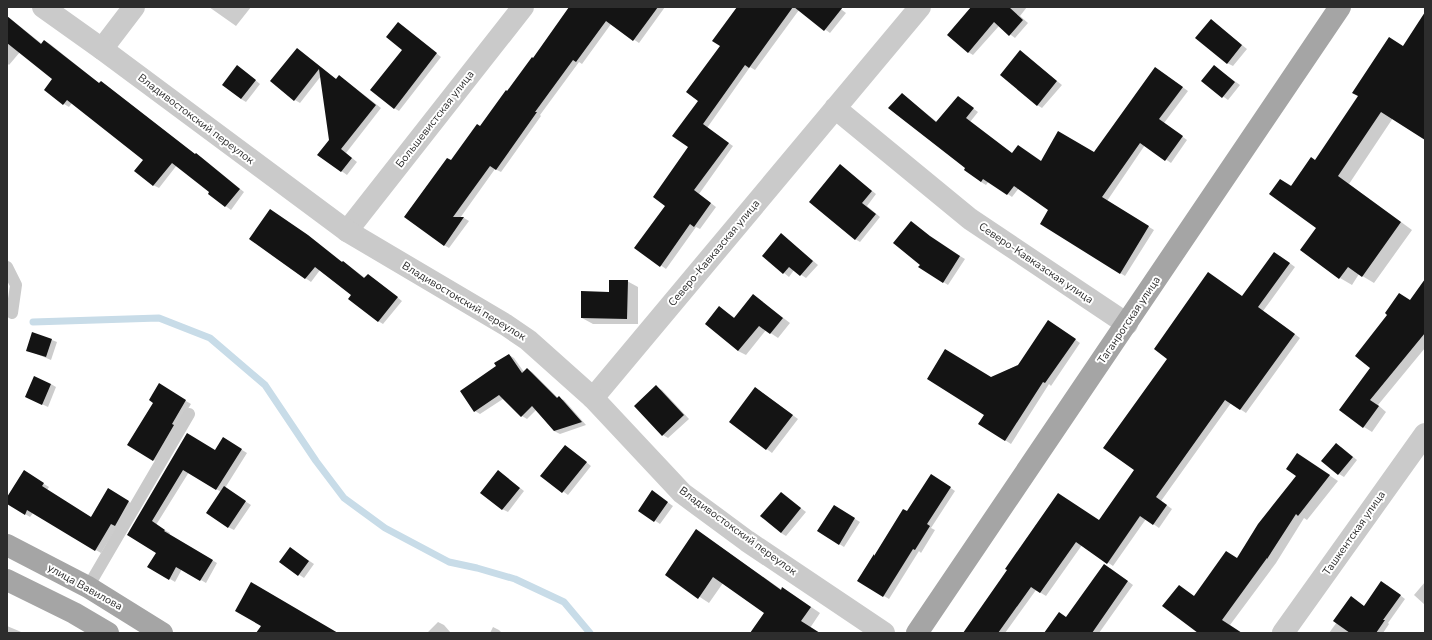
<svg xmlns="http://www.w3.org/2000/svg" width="1432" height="640" font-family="'Nunito Sans',sans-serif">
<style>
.shadow{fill:#0003}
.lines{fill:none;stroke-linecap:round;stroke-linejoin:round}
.stream{stroke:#c8dce8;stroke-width:7}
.building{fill:#141414}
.service{stroke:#cacaca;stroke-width:12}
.minor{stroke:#cacaca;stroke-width:22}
.tertiary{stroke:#cacaca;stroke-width:22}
.primary{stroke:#a5a5a5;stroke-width:22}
.labels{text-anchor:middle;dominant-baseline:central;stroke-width:4;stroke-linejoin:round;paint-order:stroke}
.street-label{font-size:11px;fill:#2d2d2d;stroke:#fff}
</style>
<rect width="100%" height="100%" fill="#fff"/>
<!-- shadow -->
<path class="shadow" d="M209,7H251L236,26Z
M575,7H665L639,43L611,24L582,64L579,62L540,115L541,116L501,172L495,169L460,218H464L469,221L449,248L444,245L451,161L481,127Z
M738,7H838L846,13L830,33L799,10L755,70L750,67L707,128L733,146L699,194L716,207L700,229L696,227L666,269L636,248L666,205L690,147L699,100Z
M974,7H1027L1020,16L1028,23L1015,38L999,26L973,55L968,52Z
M7,16L42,44L45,41L50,44L100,84L101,82L106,85L196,155L201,157L244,192L231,210L209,194L211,192L177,165L159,188L153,185L144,160L72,103L69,107L64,104L54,79L20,52L9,65L7,63Z
M1216,24L1247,49L1233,66L1227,63Z
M403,27L441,57L399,111L394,108L404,50Z
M1425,29V139L1393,118L1349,184L1412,230L1374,283L1359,274L1352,285L1340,278L1301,250L1317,228L1281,180L1292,186L1315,161L1403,46Z
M297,49L337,80H345L381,108L346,153L357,162L347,175L319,155L331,140L321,76L300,103L295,100Z
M1020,52L1062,85L1042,108L1037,105Z
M243,70L260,84L246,102L241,99Z
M1219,70L1240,85L1228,100L1202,81Z
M1161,72L1188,91L1164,123L1187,140L1171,163L1145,145L1107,201L1154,230L1125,276L1041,223L1050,210L1019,188L1012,197L989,181L986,185L981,182L966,168L902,94L937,122L958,97L978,112L970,122L1013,154L1041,162L1095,154Z
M845,169L876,194L867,206L880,217L860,242L855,239Z
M911,222L935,241L965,259L948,285L920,267L921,265Z
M786,238L818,265L806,278L794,270L789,277L763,256Z
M250,239L344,262L365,278H373L402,301L383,324L378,321L352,295L320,270L311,282Z
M1280,256L1295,267L1263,311L1300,338L1246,413L1231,403L1161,501L1172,509L1159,528L1146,519L1113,566L1082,545L1046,596L1036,590L1005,633H964L1099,521L1136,469L1242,297Z
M627,281L638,287V324H593L582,318L610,293Z
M1425,281V348L1378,405L1386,412L1372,432L1364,427L1371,368L1411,301Z
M753,295L790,323L778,338L766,330L746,355L738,351L720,308L735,318Z
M1053,324L1080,343L1051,386L1049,384L1011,444L980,424L986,415L991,378L1018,365Z
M52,340L57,342L51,360L27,350Z
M509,355L514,358L524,372L527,369L532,372L558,398L564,400L586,425L560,434L554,431L536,410L527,419L522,416L503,399L480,414L475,411L498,367Z
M51,384L56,387L48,407L31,399Z
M159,385L191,404L176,428L159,463L129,445L155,403Z
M656,387L662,390L689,419L668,438L663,435Z
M756,388L798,419L772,453L730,422Z
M187,434L215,452L223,438L247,453L225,488L251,505L234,530L228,527L221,492L189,472L156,525L170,533L169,535L217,563L206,583L182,569L175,582L149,566L157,552L129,534Z
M1341,447L1357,460L1344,477L1339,474Z
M570,449L591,466L568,495L542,476Z
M1305,459L1338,481L1307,520L1304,518L1276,563L1230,625L1242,633H1200L1179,586L1194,596L1237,559L1297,476Z
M498,471L524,491L508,512L502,509Z
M24,472L49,487L47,490L92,518L109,490L134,505L117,527L101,553L33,513L30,517L7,503V499Z
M936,478L955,491L931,528L935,530L921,553L919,551L889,599L859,581L874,555L876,556L907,513Z
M781,493L806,512L786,536L781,533Z
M657,495L673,506L660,524L639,510Z
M834,506L860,522L844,547L819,531Z
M697,531L782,590L792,594L820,613L810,628L818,633H751L766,613L723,583L709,603L666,575Z
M290,548L314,564L304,578L280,562Z
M1110,568L1133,585L1099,633H1045L1067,618Z
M1425,582V605L1414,595Z
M1387,585L1405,599L1388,623L1389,624L1383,633H1329L1337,622L1364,606Z
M438,622L444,625L451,633H427Z
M7,626L19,631L23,633H7Z
M493,627L499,630L502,633H490Z"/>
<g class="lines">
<!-- stream -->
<path class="stream" d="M33,322L159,318L210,338L265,385L316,461L344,498L385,528L449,562L477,568L515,579L564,602L590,633"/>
</g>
<!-- building -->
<path class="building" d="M569,7H658L633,41L606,21L576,62L573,60L535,112H537L496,170L490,166L453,217H464L444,246L404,217L447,158L451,160L477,124L480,126L506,90L507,91L532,57L533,58Z
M737,7H793L749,68L745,65L703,124L729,143L694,190L711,203L694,227L690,224L660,267L634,248L665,206L653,197L688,147L672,136L698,101L686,92L720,46L712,41Z
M794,7H843L824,31Z
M971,7H1009L1023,20L1009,36L994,22L968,53L947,35Z
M1425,12V140L1381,112L1338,176L1401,222L1362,277L1348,267L1339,279L1300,250L1316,228L1269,194L1280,179L1291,186L1311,157L1315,160L1358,96L1352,93L1389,37L1403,46Z
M7,16L41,44L44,40L99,83L101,81L195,154L196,153L240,189L225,207L208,194L209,192L172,163L153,186L134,171L143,160L67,100L63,105L44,90L52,79L7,43Z
M1211,19L1242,45L1227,64L1195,38Z
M398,22L437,53L394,109L370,90L402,50L386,37Z
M297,48L336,79L339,75L376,105L341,149L352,158L341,172L317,155L329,140L319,69L294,101L270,81Z
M1020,50L1057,81L1037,106L1000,75Z
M237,65L256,80L241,99L222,85Z
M1214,65L1235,82L1222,98L1201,81Z
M1155,67L1183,87L1159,119L1183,136L1165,161L1140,143L1102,197L1149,226L1120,274L1040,224L1048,210L1014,186L1007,195L983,179L981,182L964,170L965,168L888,108L902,93L936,122L958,96L974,108L966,118L1012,153L1018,145L1041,161L1058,131L1094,152Z
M840,164L872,191L862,203L876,214L855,240L809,202Z
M270,209L308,235L342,262L343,261L364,278L368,274L398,297L378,322L348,299L351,295L315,267L305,279L249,239Z
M911,221L930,236L960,256L943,283L918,267L920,265L893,243Z
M781,233L813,261L800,276L789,267L783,274L762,256Z
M1274,252L1290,263L1258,307L1295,334L1240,410L1225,400L1156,497L1167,505L1153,525L1140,516L1107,564L1076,542L1040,593L1031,587L998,633H963L1007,570L1005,569L1058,493L1099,520L1134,470L1103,448L1167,359L1154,349L1208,272L1242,296Z
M1425,279V333L1370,400L1379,406L1363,428L1339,410L1370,368L1355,356L1387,315L1385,313L1399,293L1410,300Z
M609,280H628L627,319L581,318V291L609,292Z
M753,294L783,318L770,334L759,326L738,351L705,324L719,306L734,318Z
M1048,320L1076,339L1045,383L1043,382L1005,441L978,424L984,415L927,379L945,349L991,377L1018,365Z
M32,332L52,339L46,357L26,351Z
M509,354L522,373L527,368L557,398L559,396L582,422L554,431L532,406L521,417L499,395L474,412L460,391L496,366L494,363Z
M34,376L51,384L42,405L25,397Z
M159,383L186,400L172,424L174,425L153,461L127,445L153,403L149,400Z
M656,385L684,415L662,436L634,406Z
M755,387L793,415L766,450L729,422Z
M187,433L215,450L223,437L242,449L216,490L183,470L152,521L165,530L164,531L213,560L200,581L176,567L169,580L147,567L156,553L127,535Z
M1336,443L1353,457L1338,475L1321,461Z
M565,445L587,462L562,493L540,476Z
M1297,453L1330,475L1298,516L1296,514L1267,559V558L1222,620L1242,633H1198L1162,606L1179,585L1194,596L1226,551L1237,558L1258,524L1296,476L1286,469Z
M24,470L44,483L42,486L91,517L108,488L129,501L115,526L111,524L95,551L27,510L25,515L7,504V497Z
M498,470L520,488L502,510L480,493Z
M931,474L951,487L927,524L930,526L915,550L913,549L883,597L857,581L874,554V556L903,509L907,511Z
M224,486L246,501L228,528L206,513Z
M652,490L668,502L654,522L638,511Z
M781,492L801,508L781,533L760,516Z
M834,505L855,518L839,545L817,531Z
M696,529L781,590L782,587L811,607L801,621L820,633H750L764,613L713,577L698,599L665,575Z
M290,547L309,561L298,576L279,562Z
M1104,564L1128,581L1092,633H1044L1059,612L1066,617Z
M1381,581L1401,595L1383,620H1385L1376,633H1350L1333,621L1351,596L1364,606Z
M251,582L338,633H256L261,626L235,611Z"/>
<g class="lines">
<!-- service -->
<path class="service" d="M7,267L16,285L12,313
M88,587L189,414"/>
<!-- minor -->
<path class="minor" d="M102,49L134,7
M835,108L970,219L1127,324
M347,231L523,7
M593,398L920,7
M1283,633L1425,434"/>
<!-- tertiary -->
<path class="tertiary" d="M43,7L102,49L347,231L506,325L528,340L593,398L682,493L747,541L884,633"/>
<!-- primary -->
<path class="primary" d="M7,545L88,587L162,633
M7,580L74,613L108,633
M917,633L1340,7"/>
</g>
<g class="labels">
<!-- street labels -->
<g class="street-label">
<text transform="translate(196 119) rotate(37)">Владивостокский переулок</text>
<text transform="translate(435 119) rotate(-52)">Большевистская улица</text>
<text transform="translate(714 253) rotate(-50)">Северо-Кавказская улица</text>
<text transform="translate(1036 263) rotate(34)">Северо-Кавказская улица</text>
<text transform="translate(464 301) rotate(31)">Владивостокский переулок</text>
<text transform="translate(1129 320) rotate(-56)">Таганрогская улица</text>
<text transform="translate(738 531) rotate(36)">Владивостокский переулок</text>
<text transform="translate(1354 533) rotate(-55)">Ташкентская улица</text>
<text transform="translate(85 587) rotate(29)">улица Вавилова</text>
</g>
</g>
<!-- border -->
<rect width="1432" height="640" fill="none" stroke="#2d2d2d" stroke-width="16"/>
</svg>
